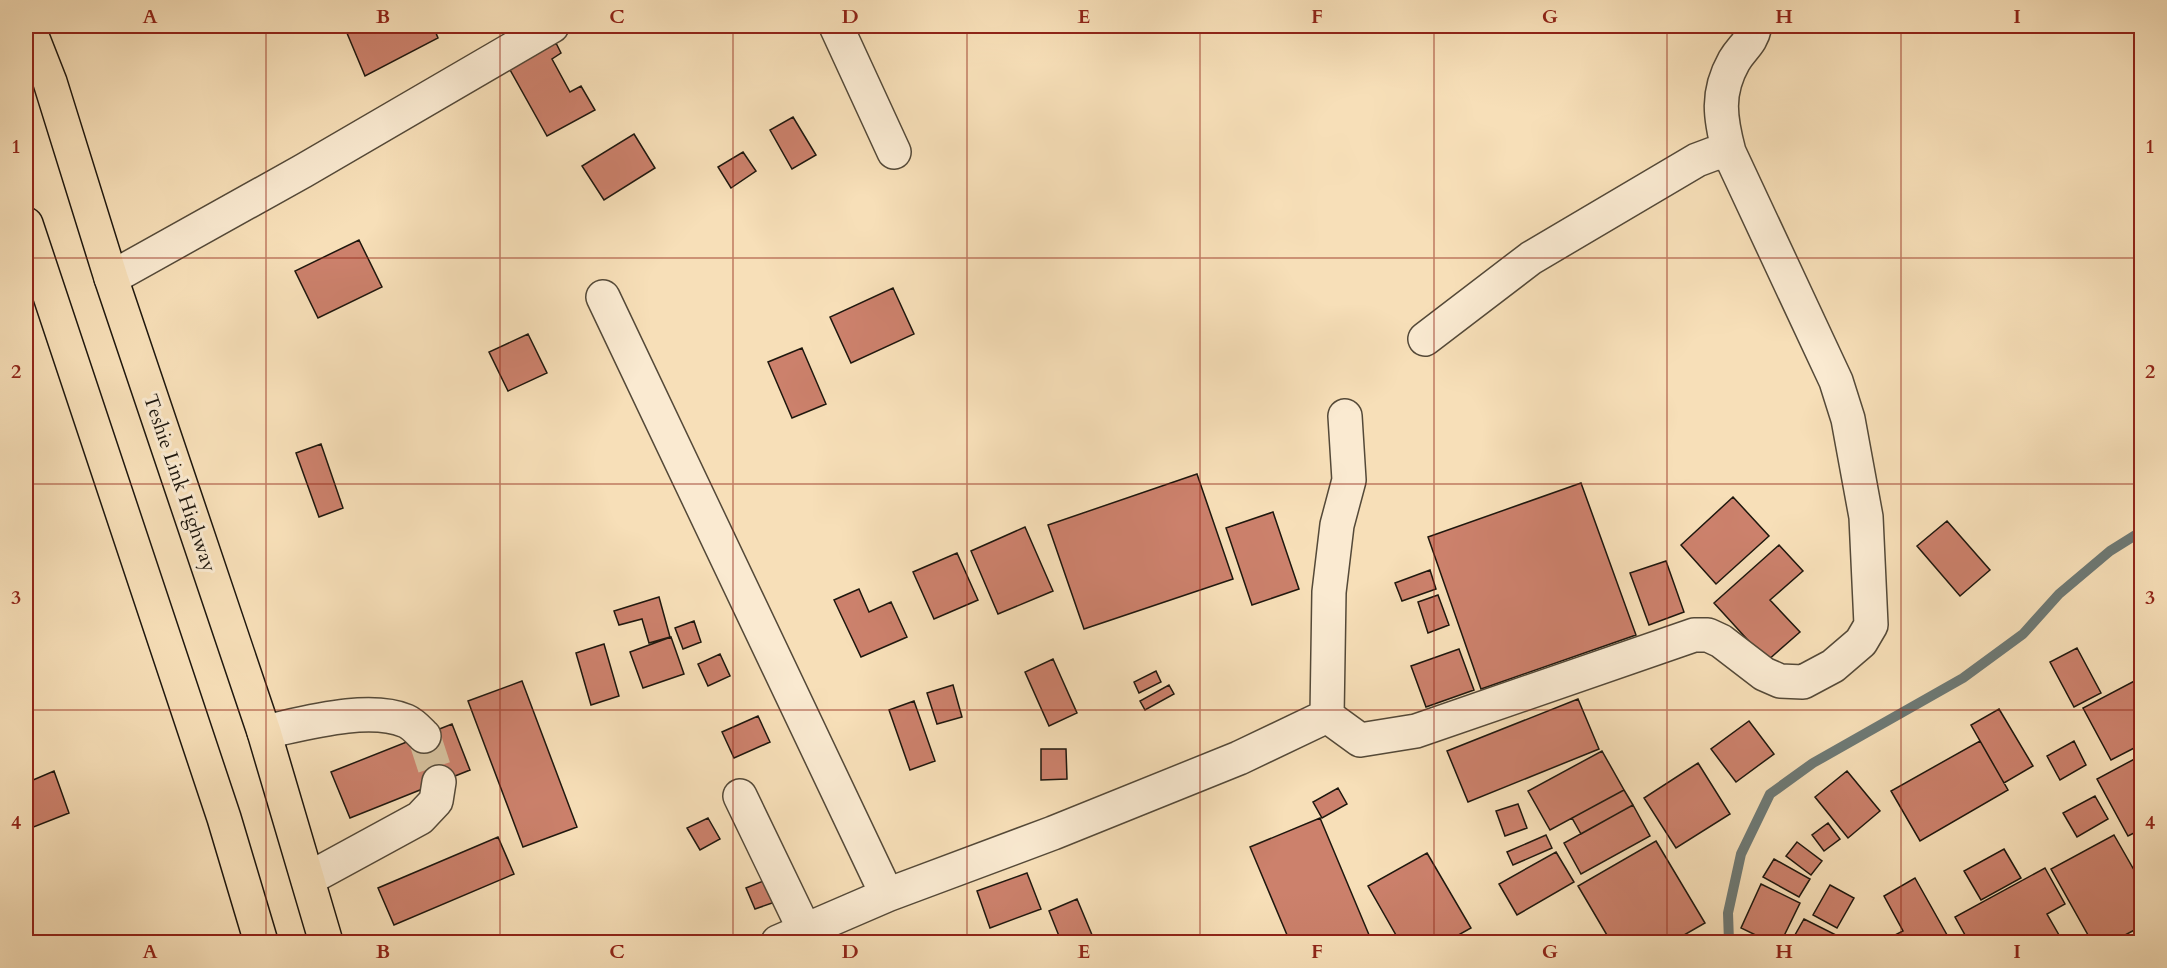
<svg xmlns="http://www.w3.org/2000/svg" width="2167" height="968" font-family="Cardo,serif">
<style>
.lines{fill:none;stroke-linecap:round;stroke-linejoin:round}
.stream{stroke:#6d7975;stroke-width:10}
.building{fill:#cc816c;stroke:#1e170e;stroke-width:1.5}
.minor-tunnel{stroke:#d6c19e;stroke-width:33;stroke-dasharray:33 16;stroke-linecap:butt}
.minor-casing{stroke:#544938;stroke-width:36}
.major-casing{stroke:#1e170e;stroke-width:36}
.minor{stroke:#faead1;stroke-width:33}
.major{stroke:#f7dfb8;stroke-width:33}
.grid{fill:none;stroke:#8f2418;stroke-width:1.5;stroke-opacity:0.55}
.labels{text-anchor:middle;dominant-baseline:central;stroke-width:6;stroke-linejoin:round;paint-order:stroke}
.street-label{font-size:20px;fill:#1e170e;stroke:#faead1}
.neatline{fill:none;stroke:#8f2418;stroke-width:2}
.grid-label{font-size:20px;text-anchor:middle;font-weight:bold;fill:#8f2418}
</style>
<rect width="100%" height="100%" fill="#f7dfb8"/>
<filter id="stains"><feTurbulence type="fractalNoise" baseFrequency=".00333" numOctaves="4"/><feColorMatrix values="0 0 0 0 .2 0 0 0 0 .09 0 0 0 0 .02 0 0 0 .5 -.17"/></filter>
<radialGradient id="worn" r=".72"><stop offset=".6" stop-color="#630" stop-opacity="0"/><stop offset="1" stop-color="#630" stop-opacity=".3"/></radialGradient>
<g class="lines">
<!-- stream -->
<path class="stream" d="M1729,942L1728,913L1741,854L1770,794L1813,763L1963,678L2023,634L2059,594L2110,551L2142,531"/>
</g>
<!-- building -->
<path class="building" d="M344,26H433L438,38L365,76Z
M556,43L561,53L552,59L570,92L581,86L595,110L547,136L509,68Z
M793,117L816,155L792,169L770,130Z
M634,134L655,168L604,200L582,166Z
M743,152L756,171L731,188L718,167Z
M359,240L382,287L318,318L295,271Z
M893,288L914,334L851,363L830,317Z
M528,334L547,373L508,391L489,352Z
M802,348L826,404L792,418L768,362Z
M321,444L343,508L319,517L296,453Z
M1197,474L1233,579L1084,629L1048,525Z
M1581,483L1636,635L1481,689L1428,537Z
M1733,497L1769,536L1716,584L1681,545Z
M1273,512L1299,589L1252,605L1226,528Z
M1947,521L1990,570L1960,596L1917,546Z
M1025,527L1053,591L998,614L971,551Z
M1779,545L1803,571L1770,600L1800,632L1767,661L1714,603Z
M957,553L978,600L934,619L913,572Z
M1666,561L1684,612L1649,625L1630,573Z
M1430,570L1436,589L1402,601L1395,583Z
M859,589L869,612L891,602L907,637L861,657L834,600Z
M1438,595L1449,625L1428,633L1418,602Z
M659,597L670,637L649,643L642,619L619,625L614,611Z
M694,621L701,642L683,649L675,628Z
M671,637L684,674L643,688L630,652Z
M604,644L619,696L591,705L576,653Z
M2077,648L2101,693L2074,707L2050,662Z
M1459,649L1474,690L1426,707L1411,666Z
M720,654L730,676L708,686L698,664Z
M1053,659L1077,713L1049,726L1025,672Z
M1156,671L1161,682L1139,693L1134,682Z
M2142,677V744L2111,760L2083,708Z
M522,681L577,827L523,847L468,701Z
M953,685L962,717L937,724L927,693Z
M1169,685L1174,694L1145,710L1140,701Z
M1578,699L1599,749L1468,802L1447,751Z
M914,701L935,761L910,770L889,710Z
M1999,709L2033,766L2004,783L1971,725Z
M758,716L770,742L734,758L722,732Z
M1749,721L1774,754L1736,782L1711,749Z
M452,724L470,770L350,818L331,772Z
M1980,741L2008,790L1920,841L1891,791Z
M2074,741L2086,765L2060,780L2047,756Z
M1041,749H1066L1067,779L1041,780Z
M1602,751L1624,790L1550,830L1528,791Z
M2142,755V829L2128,836L2097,779Z
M1698,763L1730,814L1676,848L1644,798Z
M54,771L69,813L26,830V783Z
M1847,771L1880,811L1848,838L1815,797Z
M1338,788L1347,804L1322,818L1313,802Z
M1624,790L1633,805L1581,834L1572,818Z
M2095,796L2108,819L2077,837L2063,813Z
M1518,804L1527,828L1505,836L1496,811Z
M1633,805L1650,836L1581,874L1564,843Z
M708,818L720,839L700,850L687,828Z
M1320,818L1372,942H1290L1250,847Z
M1828,823L1840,839L1824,851L1812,835Z
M1546,835L1552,848L1513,865L1507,852Z
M2114,835L2142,884V926L2112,942H2092L2051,869Z
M498,837L514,874L394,925L378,888Z
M1656,841L1705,923L1672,942H1611L1578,886Z
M1797,842L1822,861L1811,875L1786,856Z
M2004,849L2021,878L1981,900L1964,871Z
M1556,852L1574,882L1517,915L1499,884Z
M1427,853L1471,928L1446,942H1400L1368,886Z
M1774,859L1810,879L1799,897L1763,877Z
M2045,868L2065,904L2047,914L2063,942H1969L1955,917Z
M1027,873L1041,909L990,928L977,891Z
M1915,878L1951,942H1886L1885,940L1903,931L1884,896Z
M766,880L775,902L755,909L746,888Z
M1761,884L1800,903L1781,942H1770L1741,928Z
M1830,885L1854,898L1837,928L1813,915Z
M1077,899L1095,942H1058L1061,941L1049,911Z
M1804,919L1838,936L1834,942H1791Z"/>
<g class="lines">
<!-- minor-tunnel -->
<path class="minor-tunnel" d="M424,736L439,782"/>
<defs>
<path id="minor" d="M836,26L894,152
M111,278L303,171L552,26
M603,297L887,895
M1425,339L1531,258L1697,160L1713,154L1729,152
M1327,716L1329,592L1337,525L1349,480L1345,416
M264,732C303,724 368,705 406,721C413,724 419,731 424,736
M740,796L805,931
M308,879L420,818L436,801L439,782
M778,942L887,895L1053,833L1239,758L1327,716L1360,740L1416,731L1694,635H1708L1721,641L1764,674L1780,681L1803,682L1833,666L1861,642L1871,625L1866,517L1848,419L1836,381L1729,152C1720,118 1716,93 1734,61C1743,46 1751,44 1755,26"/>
<path id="major" d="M28,26L50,82L111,278L264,732L326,942
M26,224L224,818L261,942"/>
</defs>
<!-- minor casing -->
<use href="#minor" class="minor-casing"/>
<!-- major casing -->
<use href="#major" class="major-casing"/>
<!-- minor -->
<use href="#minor" class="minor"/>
<!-- major -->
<use href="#major" class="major"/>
</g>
<!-- grid -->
<path class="grid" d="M266,26V942M500,26V942M733,26V942M967,26V942M1200,26V942M1434,26V942M1667,26V942M1901,26V942M26,258H2142M26,484H2142M26,710H2142"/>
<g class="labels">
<!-- street labels -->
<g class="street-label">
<text transform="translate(180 483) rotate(71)">Teshie Link Highway</text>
</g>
</g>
<!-- margin -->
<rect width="2167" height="968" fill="none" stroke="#f7dfb8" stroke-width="66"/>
<rect x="33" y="33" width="2101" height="902" class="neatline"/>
<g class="grid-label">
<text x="150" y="23">A</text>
<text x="383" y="23">B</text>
<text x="617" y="23">C</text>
<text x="850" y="23">D</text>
<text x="1084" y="23">E</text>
<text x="1317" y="23">F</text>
<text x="1550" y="23">G</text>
<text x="1784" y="23">H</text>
<text x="2017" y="23">I</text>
<text x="16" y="153">1</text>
<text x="2150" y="153">1</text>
<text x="16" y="378">2</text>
<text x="2150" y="378">2</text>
<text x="16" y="604">3</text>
<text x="2150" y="604">3</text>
<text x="16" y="829">4</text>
<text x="2150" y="829">4</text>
<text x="150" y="958">A</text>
<text x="383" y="958">B</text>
<text x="617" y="958">C</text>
<text x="850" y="958">D</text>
<text x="1084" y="958">E</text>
<text x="1317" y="958">F</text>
<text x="1550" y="958">G</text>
<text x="1784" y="958">H</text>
<text x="2017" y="958">I</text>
</g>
<rect width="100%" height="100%" filter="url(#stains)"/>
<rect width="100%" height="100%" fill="url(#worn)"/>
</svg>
